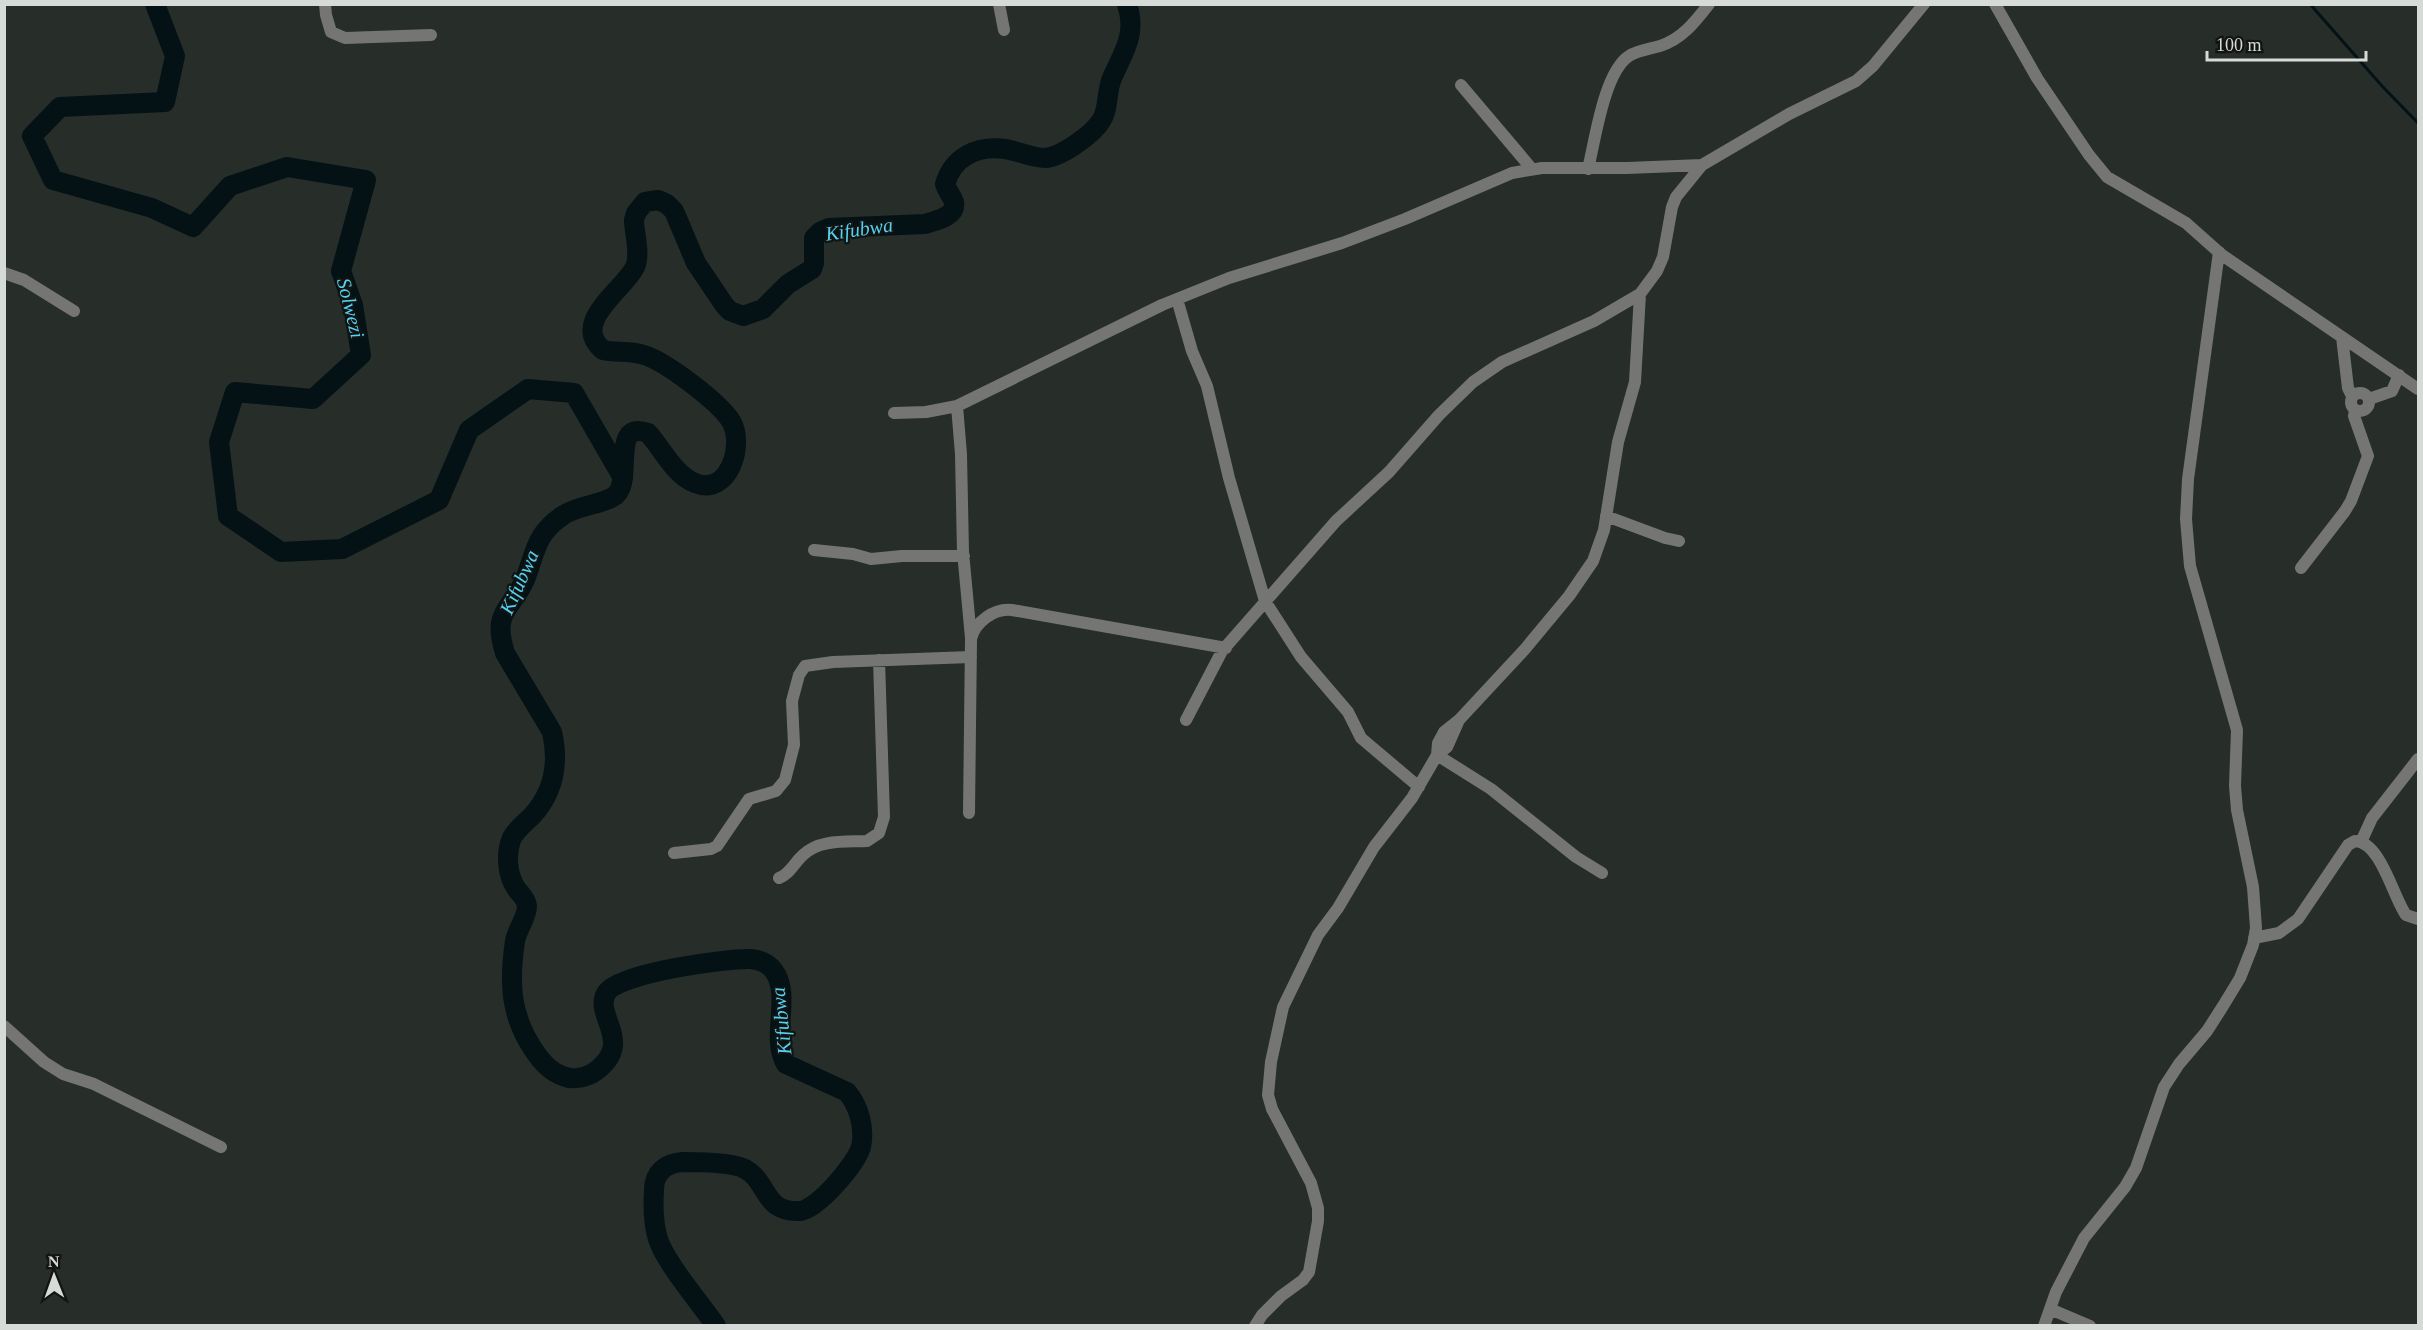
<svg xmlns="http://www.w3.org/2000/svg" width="2423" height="1330" font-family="Georgia,serif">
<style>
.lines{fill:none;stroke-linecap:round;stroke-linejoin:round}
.stream{stroke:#041216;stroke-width:3}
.river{stroke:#041216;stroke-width:20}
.street{stroke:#757673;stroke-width:12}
.labels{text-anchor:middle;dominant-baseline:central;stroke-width:4.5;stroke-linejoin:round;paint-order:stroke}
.water-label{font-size:20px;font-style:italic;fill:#55d1f3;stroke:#121412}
</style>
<rect width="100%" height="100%" fill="#272d29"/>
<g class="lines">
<!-- stream -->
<path class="stream" d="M2310,4L2382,86L2418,123"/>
<!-- river -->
<path class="river" d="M155,4L175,56L165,102L60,107L32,136L53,180L152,208L193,227L230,186L287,167L366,180L341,271L353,305L361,355L313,399L235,392L219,442L228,516L281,552L342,549L439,500L469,430L528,389L574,393L623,478
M716,1326C701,1304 665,1262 658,1239C653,1223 653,1206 654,1190C654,1172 666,1163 683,1162C697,1162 733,1162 745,1169C769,1182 763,1213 800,1211C818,1209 856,1164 861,1147C865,1128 859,1106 847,1092L786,1064C770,1038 792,996 774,971C769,964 760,960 751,959C727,958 620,973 607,992C591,1015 638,1043 593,1073C584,1078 572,1080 563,1076C550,1072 540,1060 533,1049C510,1014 509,982 515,941C517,929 527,918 527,906C526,898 520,894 516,888C507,875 506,854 511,840C515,830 525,823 532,816C554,792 559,763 552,732L505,653C491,609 513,610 526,577C536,550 536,534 562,516C578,505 597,506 613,497C636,485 608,419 648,433C662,448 674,475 695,483C729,497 745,444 731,421C719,402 665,361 644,355C631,350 616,353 603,350C570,322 624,290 635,267C641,254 634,233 634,220L636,213L645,202L658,200L667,204L674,211L696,263L725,306L730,311L743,316L763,309L788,284L812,269L814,263V238L820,232L829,228L925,224C934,221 957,217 954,202C952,196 947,191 945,184C953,157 977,145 1005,149C1019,151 1031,158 1045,158C1061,157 1092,135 1101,121C1109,110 1106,92 1112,78C1124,51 1137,34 1127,4"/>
<!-- street -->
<path class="street" d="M325,4L326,15L331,32L345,38L431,35
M999,4L1004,30
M1995,4L2037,78L2089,155L2107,177L2186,223L2222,255L2418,389
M1461,85L1532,169
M1588,169C1595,141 1604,72 1629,56C1638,50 1650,49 1660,46C1682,39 1695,22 1709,4
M4,273L24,280L74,311
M1177,299L1192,351L1207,386L1229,478L1265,601L1301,657L1348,712L1361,738L1419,787
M2342,337L2348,388L2352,396
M2351 402a9 9 0 1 1 18 0a9 9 0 1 1-18 0Z
M2369,399L2392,391L2399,375
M957,406L961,454L963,552L971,638
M894,413L926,412L957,406L1162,305L1229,278L1342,243L1405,219L1512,173L1542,168H1627L1702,165
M1606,516L1665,538L1679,541
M814,550L853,554L871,559L902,556H964
M2301,568L2345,511L2351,501L2368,456L2354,416L2355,410
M1186,720L1222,651L1336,521L1389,472L1439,415L1473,382L1502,362L1594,321L1640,294L1657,271L1663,257L1672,207L1676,197L1702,165L1789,114L1856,81L1873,66L1924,4
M1437,755L1438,743L1444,732L1459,720L1525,649L1569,596L1593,561L1604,530L1618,442L1635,382L1640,294
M1437,755L1491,789L1576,857L1602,873
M969,813L971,639C975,622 994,608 1012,610L1226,648
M2361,842L2372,818L2418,759
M674,853L711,849L717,846L749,799L776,791L785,780L794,745L792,701L799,675L805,666L833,662L971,657
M779,878C790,874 794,863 803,855C819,839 846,842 867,841L879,833L884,817L879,660
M2254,938L2279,933L2298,919L2348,845L2355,841C2381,842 2393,897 2406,915L2418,919
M4,1026L44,1062L63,1074L94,1084L221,1147
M2050,1309L2090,1326
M1255,1326L1262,1315L1281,1296L1303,1280L1309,1272L1318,1221V1208L1311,1183L1272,1109L1268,1095L1271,1062L1283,1007L1318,935L1338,908L1374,847L1412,798L1437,755L1447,747L1459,720
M2044,1326L2056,1292L2084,1238L2125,1187L2136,1168L2164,1087L2179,1064L2207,1031L2223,1006L2240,978L2253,945L2256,928L2253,887L2237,810L2235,786L2237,730L2190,566L2186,519L2188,479L2219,252"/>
</g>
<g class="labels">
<!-- water labels -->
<g class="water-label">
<text transform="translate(859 229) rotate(-8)">Kifubwa</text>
<text transform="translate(351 308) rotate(76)">Solwezi</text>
<text transform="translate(519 582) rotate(-66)">Kifubwa</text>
<text transform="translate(781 1021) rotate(-96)">Kifubwa</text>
</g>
</g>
<!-- border -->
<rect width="2423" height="1330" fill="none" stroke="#d7dbd8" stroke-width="12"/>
<!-- north arrow -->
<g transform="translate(54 1276) rotate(359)" stroke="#121412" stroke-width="4.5" paint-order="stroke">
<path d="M0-4.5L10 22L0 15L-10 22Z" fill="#d7dbd8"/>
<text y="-9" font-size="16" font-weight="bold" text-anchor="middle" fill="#d7dbd8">N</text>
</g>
<!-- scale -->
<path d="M2207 51v9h159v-9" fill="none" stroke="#d7dbd8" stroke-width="3"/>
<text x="2216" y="51" font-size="18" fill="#d7dbd8" stroke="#121412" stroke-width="4.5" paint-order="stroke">100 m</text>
</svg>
